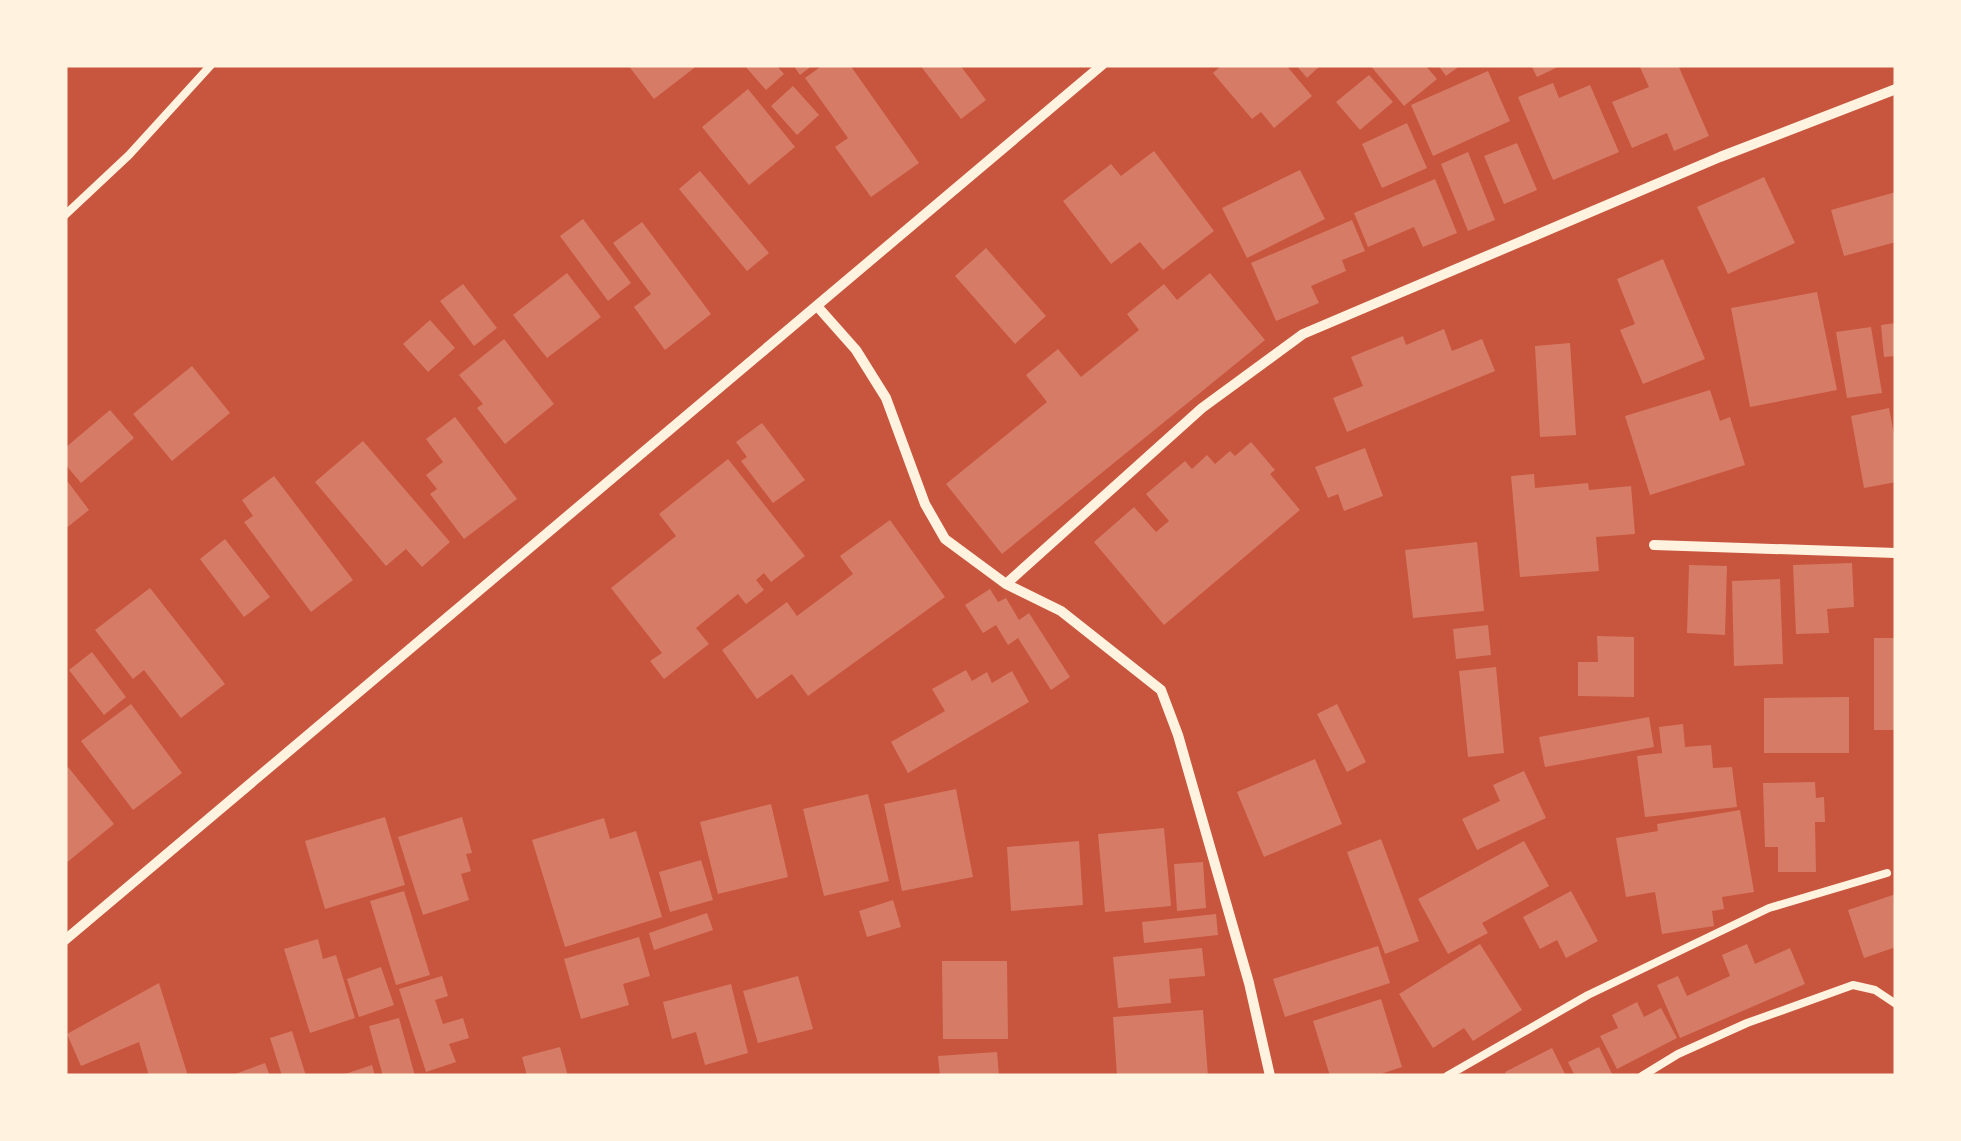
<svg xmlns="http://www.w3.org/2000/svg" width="1961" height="1141" font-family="Rubik,sans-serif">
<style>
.building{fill:#d67c66}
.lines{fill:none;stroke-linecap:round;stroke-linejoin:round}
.service{stroke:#fff3e0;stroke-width:8}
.minor{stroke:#fff3e0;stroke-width:10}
</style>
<rect width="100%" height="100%" fill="#c8553d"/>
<!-- building -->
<path class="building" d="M628,65H698L654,99Z
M744,65H776L784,74L766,90Z
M793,65H813L800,75Z
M823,65H850L919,163L871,197L835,147L848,138L805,78Z
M920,65H960L986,100L961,119Z
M1222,65H1286L1312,96L1274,128L1261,112L1252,119L1213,73Z
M1296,65H1321L1307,78Z
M1370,65H1425L1437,79L1404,106Z
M1438,65H1461L1446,76Z
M1531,65H1562L1537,77Z
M1639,65H1678L1709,136L1674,151L1667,133L1632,148L1612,102L1649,87Z
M1488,71L1510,121L1433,156L1411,105Z
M1369,75L1393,102L1360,130L1336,102Z
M1553,83L1559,98L1590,85L1619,152L1553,180L1518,97Z
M793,86L819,115L797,135L771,106Z
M748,89L795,147L749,185L702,127Z
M1407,123L1427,168L1382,188L1362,144Z
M1517,143L1537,190L1504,204L1484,156Z
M1154,151L1214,231L1163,270L1140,242L1111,264L1063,201L1111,164L1121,176Z
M1468,152L1495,220L1468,231L1441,164Z
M1300,170L1325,219L1247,258L1222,208Z
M700,171L769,253L747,271L679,189Z
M1764,177L1795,243L1728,274L1697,207Z
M1435,179L1457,233L1423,247L1414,227L1368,247L1354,213Z
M1896,192V242L1844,256L1831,210Z
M583,219L631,283L608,301L560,236Z
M1352,220L1365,251L1342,260L1346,271L1311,286L1319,303L1276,321L1251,263Z
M642,222L711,314L665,350L634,307L651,294L613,243Z
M986,248L1046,316L1015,344L955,276Z
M1663,259L1705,359L1643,384L1620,330L1635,324L1617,279Z
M567,273L601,317L547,358L513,315Z
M1210,273L1265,340L1002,554L946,484L1047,402L1026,375L1058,349L1081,377L1139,330L1127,314L1164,284L1177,300Z
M463,284L497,328L474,346L440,301Z
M1817,292L1837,390L1750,407L1731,308Z
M430,320L455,348L428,372L403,344Z
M1896,323V356L1884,357L1881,325Z
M1871,327L1882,393L1847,398L1836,332Z
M1444,329L1452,351L1482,339L1495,371L1347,432L1333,398L1363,386L1351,357L1403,336L1406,345Z
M504,339L554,404L505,444L477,408L483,404L459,375Z
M1570,343L1576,435L1540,437L1535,346Z
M192,366L230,413L172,461L133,414Z
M1710,390L1720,421L1730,417L1745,465L1650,495L1625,416Z
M1889,408L1896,445V482L1864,488L1851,416Z
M110,410L134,438L81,483L65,464V448Z
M455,417L517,499L464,539L430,494L437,489L426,475L443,462L426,439Z
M762,423L805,480L773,503L741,461L747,457L736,442Z
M363,441L450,542L422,567L406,549L386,566L315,482Z
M1251,442L1275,470L1270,474L1300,510L1164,625L1094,542L1134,507L1156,532L1169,521L1146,494L1185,461L1192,469L1207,455L1215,464L1230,451L1235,456Z
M1365,448L1383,496L1344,511L1338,494L1328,498L1315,467Z
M728,459L805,556L771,582L764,573L756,580L764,590L746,604L738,594L696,628L709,644L664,679L650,661L662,653L611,588L676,536L659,514Z
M1534,474L1535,488L1588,483L1589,490L1631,486L1635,534L1596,537L1599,571L1520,577L1511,476Z
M274,476L353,580L311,612L244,522L253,516L242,500Z
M65,478L89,510L65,529Z
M890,520L945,597L808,696L792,674L757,699L722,650L787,602L797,616L853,574L840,556Z
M225,539L270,597L244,617L200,559Z
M1477,542L1484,611L1413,618L1405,550Z
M1852,563L1854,607L1827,609L1829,633L1796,634L1793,565Z
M1689,565L1727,566L1725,635L1687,633Z
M1780,579L1783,664L1734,666L1732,581Z
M150,588L225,684L181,718L144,670L133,679L95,630Z
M990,589L998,602L1006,598L1019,620L1029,613L1070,677L1051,690L1018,638L1008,645L996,625L983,633L965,605Z
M1488,625L1491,655L1456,659L1453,629Z
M1597,636L1634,637V697L1578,696V662H1598Z
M1874,638H1896V730H1874Z
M92,652L126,697L104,715L69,670Z
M1496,667L1504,753L1468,757L1459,671Z
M966,670L972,681L987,672L992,683L1012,671L1029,702L908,773L891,742L945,711L932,689Z
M1849,697V753H1764V698Z
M131,704L182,773L133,810L81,741Z
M1337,704L1366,762L1347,772L1317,714Z
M1649,717L1654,747L1545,767L1539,737Z
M1683,724L1685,747L1711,745L1713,768L1732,767L1737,807L1645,817L1637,756L1662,753L1659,727Z
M1315,759L1342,824L1264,857L1237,792Z
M68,767L114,824L65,864V770Z
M1524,771L1546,818L1477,850L1462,819L1500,801L1493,785Z
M1815,782L1816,798L1824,797L1825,822H1815L1816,872H1778V847H1765L1763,783Z
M956,789L973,877L902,891L884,804Z
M868,794L889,881L824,896L803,809Z
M771,804L788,877L718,894L700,822Z
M1740,810L1754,892L1722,897L1724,909L1712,911L1714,926L1662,934L1655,892L1626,897L1616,838L1658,831L1657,824Z
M385,817L405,885L325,909L305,841Z
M462,817L472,853L466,854L471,871L461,874L469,900L423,915L398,837Z
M604,818L610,839L636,831L662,917L565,947L532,840Z
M1164,828L1171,906L1105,912L1098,834Z
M1381,839L1419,941L1385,954L1347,852Z
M1079,841L1083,905L1011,911L1007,847Z
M1524,841L1549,886L1482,923L1488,933L1448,954L1418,899Z
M701,860L713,900L670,912L659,872Z
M1203,862L1206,908L1177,911L1174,864Z
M404,891L430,975L396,985L370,901Z
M1571,891L1598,941L1566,958L1557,940L1540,949L1523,917Z
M1896,894V947L1864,958L1848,910Z
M893,900L901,927L867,937L859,911Z
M707,913L713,930L654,950L649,933Z
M1216,914L1218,935L1144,943L1142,922Z
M639,937L650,976L623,984L629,1005L581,1019L564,959Z
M318,939L323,959L336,955L355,1018L310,1033L284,949Z
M1480,944L1522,1010L1473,1041L1464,1028L1433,1048L1399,994Z
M1747,944L1755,964L1790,948L1805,984L1680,1038L1657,985L1678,976L1687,996L1730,976L1722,955Z
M1378,946L1390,983L1285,1017L1273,979Z
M1202,948L1205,976L1169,979L1171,1003L1118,1008L1113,957Z
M942,961H1007L1008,1039H943Z
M381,967L394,1005L359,1017L347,979Z
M442,976L448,996L435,1000L443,1024L463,1018L469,1038L449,1044L456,1062L426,1072L399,989Z
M798,976L813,1029L758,1043L743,991Z
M159,983L188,1076H149L139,1042L81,1066L67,1034Z
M731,984L748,1053L705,1065L696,1032L672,1039L663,1002Z
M1381,999L1402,1067L1375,1076H1330L1313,1021Z
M1637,1002L1644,1017L1661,1008L1677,1038L1617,1069L1600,1036L1618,1028L1612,1015Z
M1203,1010L1208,1076H1117L1113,1017Z
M399,1018L415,1076H383L369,1026Z
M292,1031L306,1076H282L270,1038Z
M560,1047L568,1076H527L522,1057Z
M1599,1047L1613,1076H1575L1568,1062Z
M1552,1048L1566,1076H1507L1505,1072Z
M997,1052L999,1076H940L938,1056Z
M265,1063L270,1076H230Z
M372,1065L375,1076H342V1075Z"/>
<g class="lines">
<!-- service -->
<path class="service" d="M65,215L129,155L211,65
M1447,1076L1588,995L1769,908L1887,873
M1642,1076L1678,1054L1747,1023L1853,985L1875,990L1896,1004"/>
<!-- minor -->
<path class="minor" d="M817,306L856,350L886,398L925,504L945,539L1006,584L1061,611L1161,690L1178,735L1249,983L1270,1076
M1654,545L1896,553
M1006,584L1202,408L1303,334L1720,157L1896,89
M65,940L1102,65"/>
</g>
<!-- border -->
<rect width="1961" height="1141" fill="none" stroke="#fff3e0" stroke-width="135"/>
</svg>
